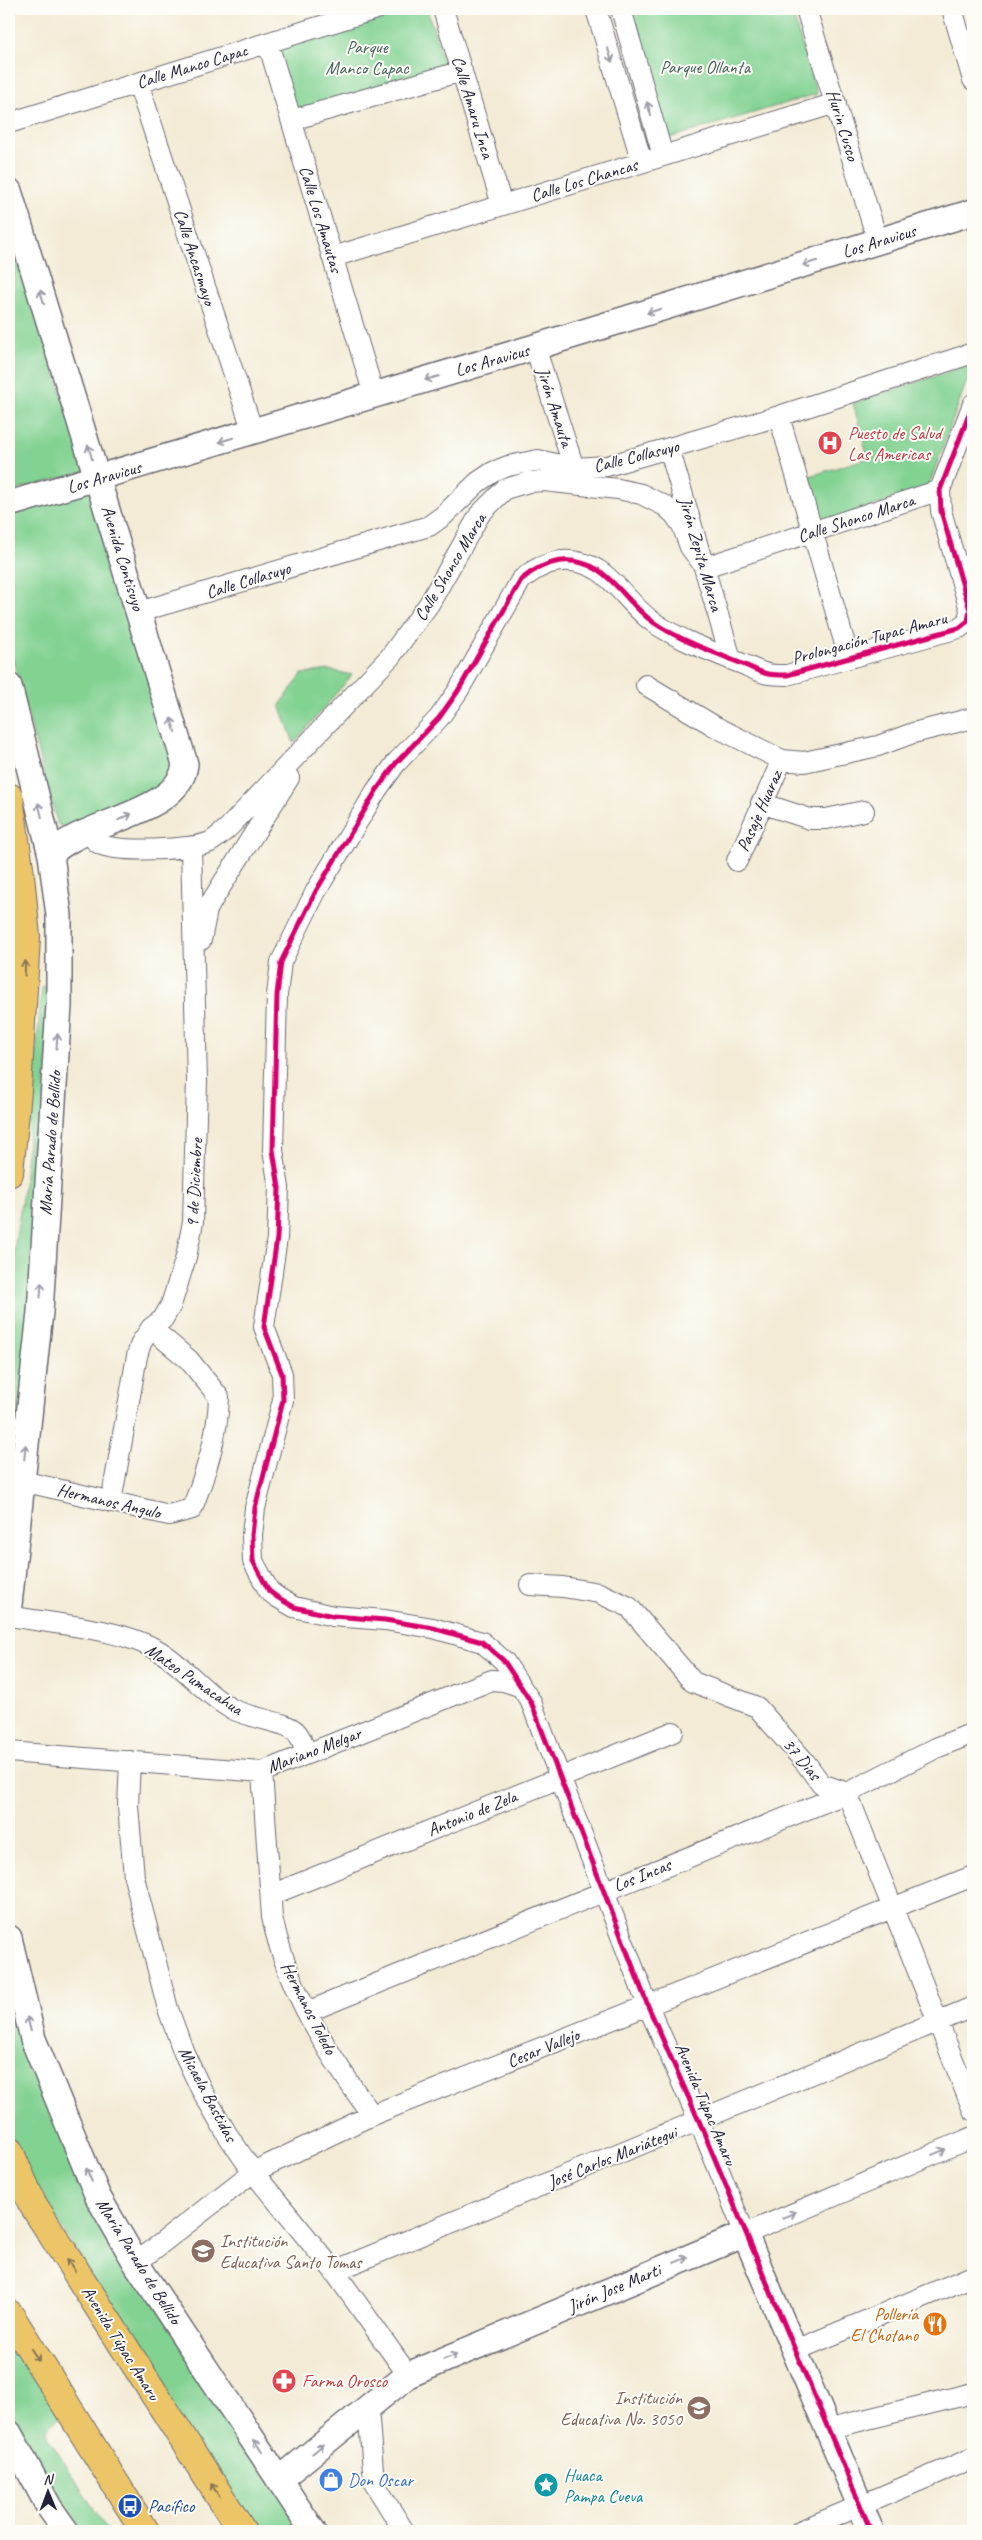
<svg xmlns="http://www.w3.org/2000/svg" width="982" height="2540" font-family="Caveat,sans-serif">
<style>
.green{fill:#82d292;stroke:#527a66}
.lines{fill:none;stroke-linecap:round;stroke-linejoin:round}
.minor-casing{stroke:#6b6871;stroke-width:22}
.tertiary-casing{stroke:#6b6871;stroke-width:28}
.primary-casing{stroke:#6b6871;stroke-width:30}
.minor{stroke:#fff;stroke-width:20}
.tertiary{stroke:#fff;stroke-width:25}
.primary{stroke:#edc569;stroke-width:28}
.cycleway-casing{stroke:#fdfcf7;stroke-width:8}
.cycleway{stroke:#d6006c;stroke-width:5}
.oneway{stroke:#9c9ca7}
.oneway2{stroke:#887452}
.labels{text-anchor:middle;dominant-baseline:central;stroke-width:4;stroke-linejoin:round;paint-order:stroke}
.park-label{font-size:18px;fill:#446059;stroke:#fdfcf7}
.street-label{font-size:18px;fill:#22223b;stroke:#fdfcf7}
.health-label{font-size:18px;fill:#be3a42;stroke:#fdfcf7;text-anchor:start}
.education-label{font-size:18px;fill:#785e54;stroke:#fdfcf7;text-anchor:start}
.food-label{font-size:18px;fill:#c56008;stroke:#fdfcf7;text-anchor:end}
.culture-label{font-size:18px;fill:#0d838f;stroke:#fdfcf7;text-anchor:start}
.shop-label{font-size:18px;fill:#366cbe;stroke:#fdfcf7;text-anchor:start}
.transit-label{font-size:18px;fill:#164399;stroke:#fdfcf7;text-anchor:start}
</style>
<rect width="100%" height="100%" fill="#fdfcf7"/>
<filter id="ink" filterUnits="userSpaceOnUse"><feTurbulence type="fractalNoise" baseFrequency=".02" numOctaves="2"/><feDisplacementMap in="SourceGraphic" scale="10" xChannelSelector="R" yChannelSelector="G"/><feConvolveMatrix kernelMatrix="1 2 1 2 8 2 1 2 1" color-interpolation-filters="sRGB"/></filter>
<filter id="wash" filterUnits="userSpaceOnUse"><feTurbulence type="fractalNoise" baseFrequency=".0096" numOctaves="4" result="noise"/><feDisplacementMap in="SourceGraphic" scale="20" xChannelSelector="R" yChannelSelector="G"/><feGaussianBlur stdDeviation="1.12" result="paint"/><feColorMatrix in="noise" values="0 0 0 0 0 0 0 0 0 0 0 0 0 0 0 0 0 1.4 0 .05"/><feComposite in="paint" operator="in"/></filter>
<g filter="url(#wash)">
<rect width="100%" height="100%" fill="#f3ebd6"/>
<!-- green -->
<path class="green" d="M412,9H427L445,68L296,113L277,50Z
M626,9H791L817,94L666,139Z
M9,225L86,471L9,492Z
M973,364L928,488L821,524L807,477L868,458L853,403Z
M94,488L180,769L152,796L72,828L58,825L9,647V514Z
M329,670L352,675L294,743L280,705L302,674Z
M53,986L9,1557V1284L24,1185L42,987Z
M9,1954L95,2198L309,2531H245L9,2141Z
M9,2332L61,2416L47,2429V2436L108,2531H69L9,2428Z"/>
</g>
<g filter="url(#ink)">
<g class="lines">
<defs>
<path id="minor" d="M443,9L502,205
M596,9L642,162
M621,9L663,156
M806,9L878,242
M952,9L973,80
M268,43L374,395
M138,83L253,432
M292,120L462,71
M9,123L376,9
M333,257L836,103
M535,347L574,468
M973,404L940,490L941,511L970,610L968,621L959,628L787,675C781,675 774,675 768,674C758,672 748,666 740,663C711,651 679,640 653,622C633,608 617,582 598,570C571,554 544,560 521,580L458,691L439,718L396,763L376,791L316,891L281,962L277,995L273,1150L279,1188L277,1238L264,1327L282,1374L283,1400L255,1508L252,1535L253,1561L269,1591L277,1597L294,1607L333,1616L385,1620L433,1628L482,1642L504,1661L531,1702L648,2006L699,2121L745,2234L973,2137
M779,416L849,658
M669,448L731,659
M139,612L429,526L443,516L478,482L493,472L508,466L538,460L574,468L607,466L779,416L973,353
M646,685L716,727L782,760L804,762L878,746L913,733L973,718
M761,803L810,819H826L864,811
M92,832C93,837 94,841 100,844C115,853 193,850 210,842C216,839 223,832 228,828L390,657L429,604L480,514L505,489L529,482L544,481L618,489L641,494L665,506L674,514L682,525L690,547L705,567L940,490
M737,861L782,760
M201,940L207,910L213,899L289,778
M22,1481L169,1515L192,1509C206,1472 218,1436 219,1397L189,1360L151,1328
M111,1502L137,1356L141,1343L151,1328L163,1319L171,1305L186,1257L193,1222L197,1081L191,847
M530,1585L563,1587L599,1593L629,1607L693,1682L757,1707L805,1762L821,1784L847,1793L973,2110
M9,1616C54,1624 121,1628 159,1651C186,1667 203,1693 230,1708C248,1718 283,1721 294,1730C300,1734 303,1746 307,1753
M9,1752L262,1772L492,1680L504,1681L519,1686
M130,1761L128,1806L134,1877L168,2009L184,2053L201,2089L227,2134L253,2172L334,2271L408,2375
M262,1772L272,1917C287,1989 329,2056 372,2115
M271,1895L673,1732
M307,2012L847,1793L936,1748L973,1733
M136,2263L253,2172L372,2115L973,1876
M334,2271L973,2007
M794,2351L973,2276
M368,2408L374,2483L404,2531
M827,2429L973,2393
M800,2531L973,2458"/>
<path id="tertiary" d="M9,191L185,764C180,816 78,821 51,855
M9,504L535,347L973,212
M9,686L51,855L59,915V1005L40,1312L9,1605
M9,1938L33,2039L98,2197L136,2263L313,2531
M9,2433L49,2507L66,2531
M280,2479L408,2375L745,2234L871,2531"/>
<path id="primary" d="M9,797L20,875L26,937L17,1091L9,1173
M9,2151L32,2203L242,2531
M9,2314L145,2531"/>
</defs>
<!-- minor casing -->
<use href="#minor" class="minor-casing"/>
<!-- tertiary casing -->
<use href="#tertiary" class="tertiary-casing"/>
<!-- primary casing -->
<use href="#primary" class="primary-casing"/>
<!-- minor -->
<use href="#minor" class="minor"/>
<!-- tertiary -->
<use href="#tertiary" class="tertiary"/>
<!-- primary -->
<use href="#primary" class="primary"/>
<defs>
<path id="cycleway" d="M871,2531L699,2121L648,2006L531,1702L504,1661L482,1642L433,1628L385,1620L333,1616L294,1607L277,1597L269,1591L253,1561L252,1535L255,1508L283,1400L282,1374L264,1327L277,1238L279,1188L273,1150L277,995L281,962L316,891L376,791L396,763L439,718L458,691L521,580C544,560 571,554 598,570C617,582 633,608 653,622C679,640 711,651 740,663C748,666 758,672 768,674C774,675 781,675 787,675L959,628L968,621L970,610L941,511L940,490L973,404"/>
</defs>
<!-- cycleway casing -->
<use href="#cycleway" class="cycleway-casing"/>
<!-- cycleway -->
<use href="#cycleway" class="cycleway"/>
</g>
<!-- one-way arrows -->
<defs><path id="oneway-shaft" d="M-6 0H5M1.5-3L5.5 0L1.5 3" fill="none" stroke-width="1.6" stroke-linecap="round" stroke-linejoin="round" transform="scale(1.25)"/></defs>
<g class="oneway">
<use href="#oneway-shaft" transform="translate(610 55) rotate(73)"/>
<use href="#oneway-shaft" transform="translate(649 109) rotate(-106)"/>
<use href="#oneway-shaft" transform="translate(810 263) rotate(163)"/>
<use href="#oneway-shaft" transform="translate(42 297) rotate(-107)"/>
<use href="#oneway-shaft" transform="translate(654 311) rotate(163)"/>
<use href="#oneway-shaft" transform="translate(432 378) rotate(164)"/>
<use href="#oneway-shaft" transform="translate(226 440) rotate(163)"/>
<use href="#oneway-shaft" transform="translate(90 452) rotate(-107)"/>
<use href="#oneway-shaft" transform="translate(173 725) rotate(-107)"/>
<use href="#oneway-shaft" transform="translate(40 810) rotate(-104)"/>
<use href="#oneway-shaft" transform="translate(125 817) rotate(-25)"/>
<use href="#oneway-shaft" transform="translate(57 1041) rotate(-86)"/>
<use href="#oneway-shaft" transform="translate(41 1290) rotate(-86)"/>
<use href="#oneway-shaft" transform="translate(25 1452) rotate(-84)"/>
<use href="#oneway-shaft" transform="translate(29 2024) rotate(-105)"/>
<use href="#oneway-shaft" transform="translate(939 2152) rotate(-23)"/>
<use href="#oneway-shaft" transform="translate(89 2175) rotate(-113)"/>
<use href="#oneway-shaft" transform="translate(789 2215) rotate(-23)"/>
<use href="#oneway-shaft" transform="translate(681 2260) rotate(-23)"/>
<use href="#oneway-shaft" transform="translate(450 2357) rotate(-23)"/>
<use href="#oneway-shaft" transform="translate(258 2446) rotate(-123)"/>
<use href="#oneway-shaft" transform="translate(318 2449) rotate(-39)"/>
</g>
<g class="oneway2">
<use href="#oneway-shaft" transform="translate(25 968) rotate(-87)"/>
<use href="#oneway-shaft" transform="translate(71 2265) rotate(-122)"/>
<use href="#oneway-shaft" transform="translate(35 2355) rotate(57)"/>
<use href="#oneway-shaft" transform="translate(215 2490) rotate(-123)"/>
</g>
</g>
<!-- icons -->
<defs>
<symbol id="hospital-disc" viewBox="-11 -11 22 22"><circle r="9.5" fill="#e0444e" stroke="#fdfcf7"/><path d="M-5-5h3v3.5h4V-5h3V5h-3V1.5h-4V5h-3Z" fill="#fff"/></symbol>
<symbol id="school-disc" viewBox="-11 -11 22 22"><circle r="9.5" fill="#8d6e63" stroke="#fdfcf7"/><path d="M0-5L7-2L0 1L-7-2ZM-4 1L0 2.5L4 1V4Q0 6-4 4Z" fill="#fff"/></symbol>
<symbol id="restaurant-disc" viewBox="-11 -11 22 22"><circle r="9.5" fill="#e8710a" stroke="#fdfcf7"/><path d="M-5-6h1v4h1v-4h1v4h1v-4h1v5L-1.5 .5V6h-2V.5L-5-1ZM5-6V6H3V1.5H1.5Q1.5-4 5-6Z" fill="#fff"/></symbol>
<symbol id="pharmacy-disc" viewBox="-11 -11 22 22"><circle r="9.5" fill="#e0444e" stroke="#fdfcf7"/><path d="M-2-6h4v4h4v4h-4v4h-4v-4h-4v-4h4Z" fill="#fff"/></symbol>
<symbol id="shop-disc" viewBox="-11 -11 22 22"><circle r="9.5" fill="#3f7fe0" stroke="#fdfcf7"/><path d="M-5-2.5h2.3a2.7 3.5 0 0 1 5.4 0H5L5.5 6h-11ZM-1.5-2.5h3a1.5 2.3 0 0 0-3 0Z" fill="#fff"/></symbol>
<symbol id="sight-disc" viewBox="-11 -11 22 22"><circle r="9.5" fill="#0f9aa8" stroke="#fdfcf7"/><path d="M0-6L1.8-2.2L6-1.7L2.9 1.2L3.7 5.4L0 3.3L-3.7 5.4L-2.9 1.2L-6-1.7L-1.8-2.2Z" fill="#fff"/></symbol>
<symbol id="bus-disc" viewBox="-11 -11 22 22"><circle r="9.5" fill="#1a4fb4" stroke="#fdfcf7"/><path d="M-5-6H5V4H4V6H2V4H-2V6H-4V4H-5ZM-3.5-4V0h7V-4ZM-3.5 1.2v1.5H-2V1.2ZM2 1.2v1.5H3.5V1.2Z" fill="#fff"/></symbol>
</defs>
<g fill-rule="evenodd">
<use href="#hospital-disc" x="816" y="429" width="28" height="28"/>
<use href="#school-disc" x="189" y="2237" width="28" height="28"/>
<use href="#restaurant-disc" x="921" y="2310" width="28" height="28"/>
<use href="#pharmacy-disc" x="270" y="2367" width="28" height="28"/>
<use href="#school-disc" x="685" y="2394" width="28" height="28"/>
<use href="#shop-disc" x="317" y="2466" width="28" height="28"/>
<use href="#sight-disc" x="532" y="2471" width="28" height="28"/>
<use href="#bus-disc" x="116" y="2492" width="28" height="28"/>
</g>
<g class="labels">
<!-- park labels -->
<g class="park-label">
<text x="367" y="47">Parque<tspan x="367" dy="21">Manco Capac</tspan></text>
<text x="705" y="67">Parque Ollanta</text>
</g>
<!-- street labels -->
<g class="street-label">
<text transform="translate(192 66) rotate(-17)">Calle Manco Capac</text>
<text transform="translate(473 107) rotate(73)">Calle Amaru Inca</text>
<text transform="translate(843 125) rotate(73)">Hurin Cusco</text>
<text transform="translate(584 180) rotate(-17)">Calle Los Chancas</text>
<text transform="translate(321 219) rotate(73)">Calle Los Amautas</text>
<text transform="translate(879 241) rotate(-17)">Los Aravicus</text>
<text transform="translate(195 257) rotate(72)">Calle Ancasmayo</text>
<text transform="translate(492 360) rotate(-16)">Los Aravicus</text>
<text transform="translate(555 407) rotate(72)">Jirón Amauta</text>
<text transform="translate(636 456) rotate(-14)">Calle Collasuyo</text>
<text transform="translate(104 477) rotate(-16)">Los Aravicus</text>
<text transform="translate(856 518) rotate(-18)">Calle Shonco Marca</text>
<text transform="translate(701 554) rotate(74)">Jirón Zepita Marca</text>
<text transform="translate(123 558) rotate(73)">Avenida Contisuyo</text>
<text transform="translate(450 567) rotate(-59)">Calle Shonco Marca</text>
<text transform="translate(248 580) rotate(-17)">Calle Collasuyo</text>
<text transform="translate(869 638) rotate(-15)">Prolongación Tupac Amaru</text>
<text transform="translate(759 811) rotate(-66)">Pasaje Huaraz</text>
<text transform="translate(50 1143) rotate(-86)">María Parado de Bellido</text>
<text transform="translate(194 1183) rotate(-87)">9 de Diciembre</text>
<text transform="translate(109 1501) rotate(13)">Hermanos Angulo</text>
<text transform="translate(194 1679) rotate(34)">Mateo Pumacahua</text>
<text transform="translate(314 1750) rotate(-21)">Mariano Melgar</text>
<text transform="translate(802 1759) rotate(50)">37 Dias</text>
<text transform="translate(472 1813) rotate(-22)">Antonio de Zela</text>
<text transform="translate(642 1875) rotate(-22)">Los Incas</text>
<text transform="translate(309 2008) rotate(63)">Hermanos Toledo</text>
<text transform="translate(543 2048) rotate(-22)">Cesar Vallejo</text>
<text transform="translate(208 2094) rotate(62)">Micaela Bastidas</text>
<text transform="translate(706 2104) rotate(67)">Avenida Túpac Amaru</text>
<text transform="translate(612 2157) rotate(-22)">José Carlos Mariátegui</text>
<text transform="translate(139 2261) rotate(58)">María Parado de Bellido</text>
<text transform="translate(614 2288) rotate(-23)">Jirón Jose Marti</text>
<text transform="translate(121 2343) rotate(58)">Avenida Túpac Amaru</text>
</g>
<!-- health labels -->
<g class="health-label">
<text x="848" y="433">Puesto de Salud<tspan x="848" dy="21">Las Americas</tspan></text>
<text x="302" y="2381">Farma Orosco</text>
</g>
<!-- education labels -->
<g class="education-label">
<text x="220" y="2241">Institución<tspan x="220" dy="21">Educativa Santo Tomas</tspan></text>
<text x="682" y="2398" text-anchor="end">Institución<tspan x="682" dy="21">Educativa No. 3050</tspan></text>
</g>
<!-- food labels -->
<g class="food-label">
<text x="918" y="2314">Pollería<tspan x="918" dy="21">El Chotano</tspan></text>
</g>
<!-- culture labels -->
<g class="culture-label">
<text x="564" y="2475">Huaca<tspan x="564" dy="21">Pampa Cueva</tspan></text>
</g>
<!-- shop labels -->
<g class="shop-label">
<text x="348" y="2480">Don Oscar</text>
</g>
<!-- transit labels -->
<g class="transit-label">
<text x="148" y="2506">Pacífico</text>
</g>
</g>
<!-- margin -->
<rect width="982" height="2540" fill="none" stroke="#fdfcf7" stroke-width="30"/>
<!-- north arrow -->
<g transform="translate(48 2492) rotate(359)" stroke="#fdfcf7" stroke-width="4" paint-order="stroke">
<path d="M0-4L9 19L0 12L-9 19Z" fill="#22223b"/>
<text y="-8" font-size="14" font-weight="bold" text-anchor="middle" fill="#22223b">N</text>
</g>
</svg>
